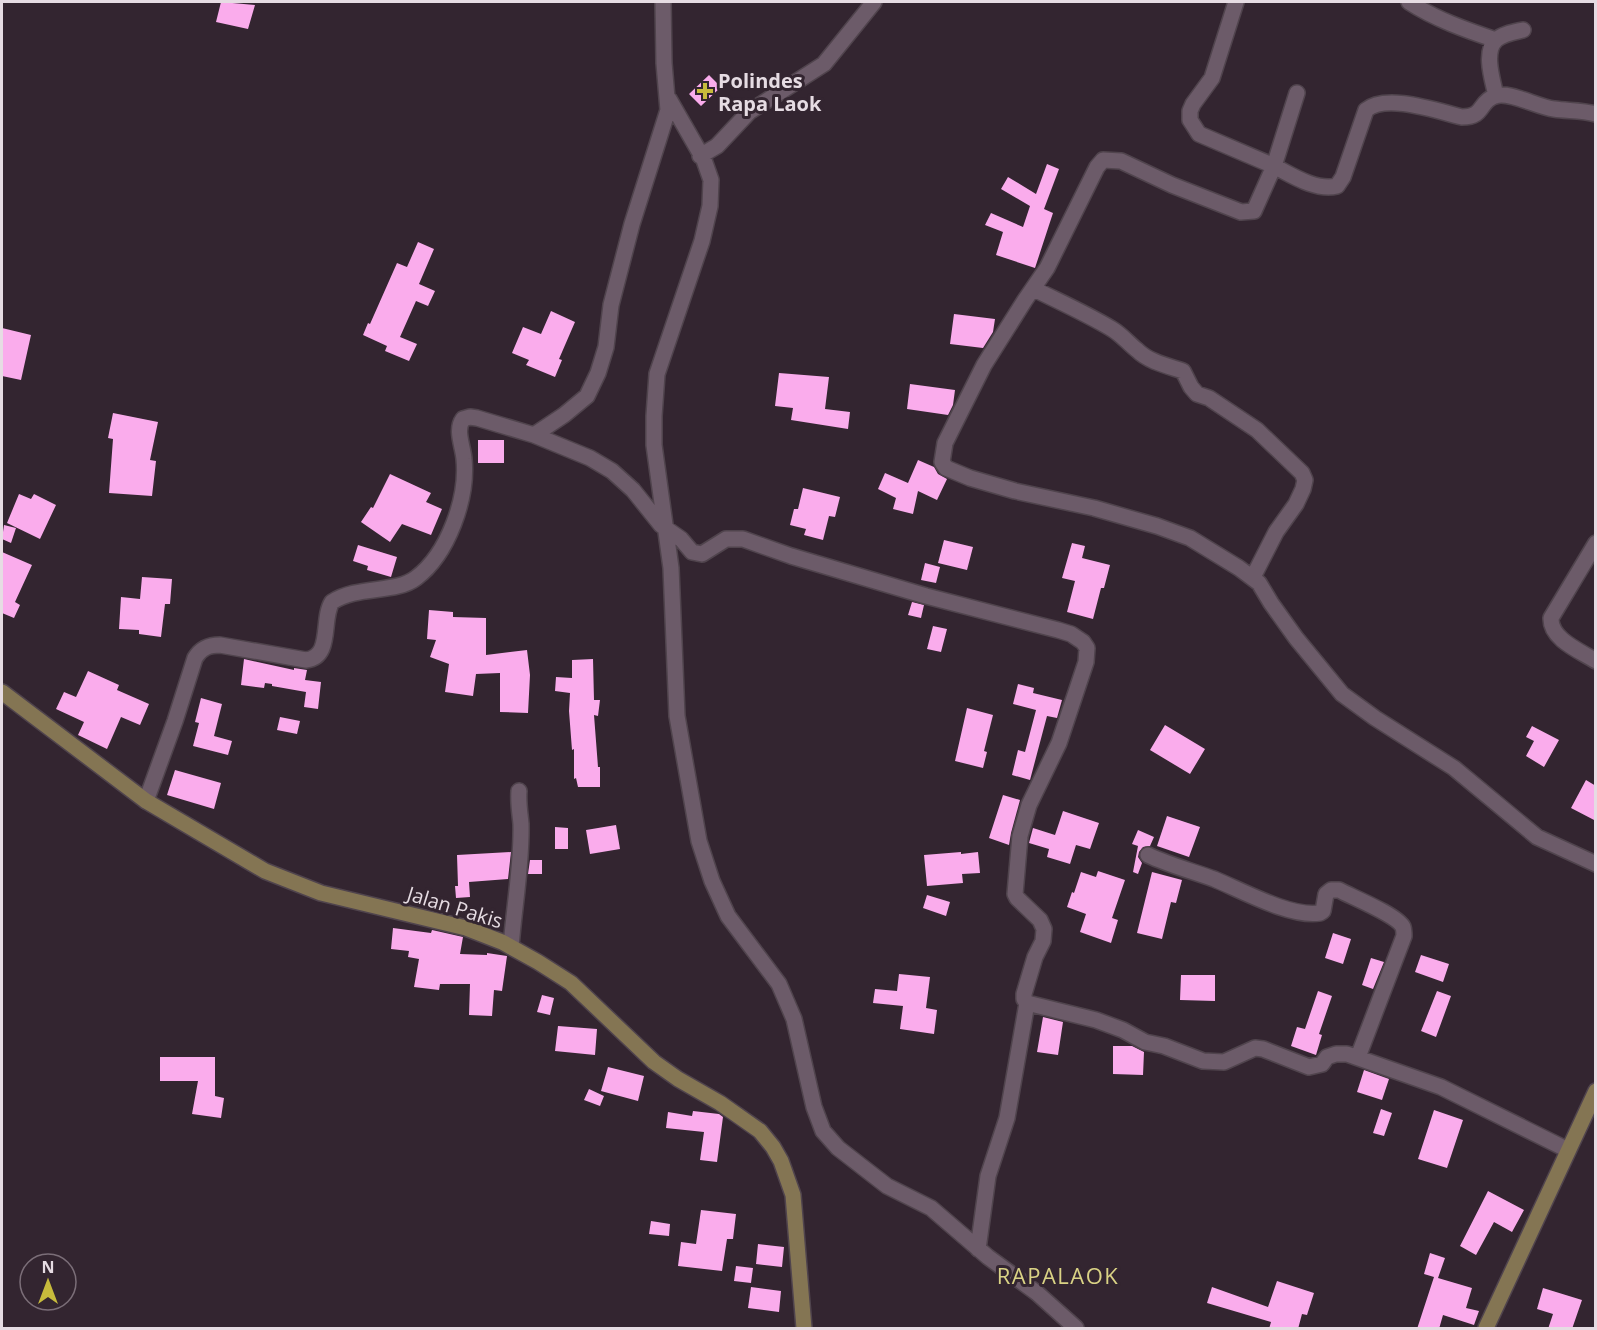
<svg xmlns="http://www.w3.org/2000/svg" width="1597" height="1330" font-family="'Open Sans',sans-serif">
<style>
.building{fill:#faacec}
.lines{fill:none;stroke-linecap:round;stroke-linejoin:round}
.street-casing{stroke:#50444d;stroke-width:18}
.secondary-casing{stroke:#50444d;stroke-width:18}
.street{stroke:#6c5b69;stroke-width:15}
.secondary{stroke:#847553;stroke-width:15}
.poi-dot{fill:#c7bb3c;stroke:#332530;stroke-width:2}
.labels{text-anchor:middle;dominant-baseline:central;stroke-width:6;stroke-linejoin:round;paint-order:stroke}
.poi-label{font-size:20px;font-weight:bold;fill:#e6dce3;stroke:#332530;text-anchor:start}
.street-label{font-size:20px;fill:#e6dce3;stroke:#332530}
.quarter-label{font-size:22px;letter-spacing:1.5px;fill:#dad385;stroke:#332530}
</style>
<rect width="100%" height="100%" fill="#332530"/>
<!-- building -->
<path class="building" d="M221,2L255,5L248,29L216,22Z
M709,75L721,87L701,106L689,94Z
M1047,164L1059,169L1044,209L1053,213L1035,268L996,255L1003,232L985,225L991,213L1023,227L1030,206L1001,189L1008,177L1036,194Z
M418,242L434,249L419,284L435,291L428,306L416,301L400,337L417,344L409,361L385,351L387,346L363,335L368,323L370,324L397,263L407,267Z
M551,311L575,322L559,359L562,360L555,377L526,365L529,360L512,353L523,327L541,334Z
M954,314L995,319L993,332L983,348L950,344Z
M2,328L31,335L21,380L2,376Z
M779,373L829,377L825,409L850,412L848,429L791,420L793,408L775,406Z
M910,384L955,390L953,405L948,415L907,409Z
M113,413L158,422L150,460L156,461L152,496L109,493L113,439L108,438Z
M478,440H504V463H478Z
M918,460L934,467L938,474L947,479L937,500L918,491L913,514L893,509L896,498L878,489L885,473L908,483Z
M390,474L431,493L426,502L442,509L431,535L402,524L390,542L361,522L371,507L373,508Z
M803,488L840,497L835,517L829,516L823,540L804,535L806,529L790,525L794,509H798Z
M19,494L31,499L34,494L56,505L40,539L7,523Z
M4,525L16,528L11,543L2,539Z
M944,540L973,547L967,570L938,563Z
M1072,543L1085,546L1082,558L1110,565L1104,588H1101L1093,619L1067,612L1075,581L1062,578Z
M358,545L397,557L391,577L367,570L368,566L353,561Z
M2,552L32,565L15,602L20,605L14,618L2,613Z
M925,563L940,567L936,583L921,580Z
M142,577L172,579L170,604H165L161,637L139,634V630L119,629L121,597L140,599Z
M912,602L924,605L921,618L908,615Z
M429,610L453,612V617L486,618V655L527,650L530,675L528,713L500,712V673L476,674L473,696L445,692L449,664L430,657L436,640L427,639Z
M933,626L947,629L941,652L927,649Z
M244,659L294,670V668L307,670L305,680L321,682L318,709L304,707L306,692L272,686V684L265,683L264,688L241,685Z
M593,659L594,700H600L598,716L594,715L598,767H600V787H578L576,778L574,779V749L572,750L569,711L570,693L555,691L556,677L572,678V660Z
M88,671L119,685L117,690L149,704L140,725L121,717L107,749L78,735L84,722L56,709L64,692L76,697Z
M1018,684L1034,688L1033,693L1062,700L1057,718L1047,716L1030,780L1012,775L1018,750L1025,752L1036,710L1013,704Z
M201,698L222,704L214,736L232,741L228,755L193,746L199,723L195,722Z
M967,708L993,715L984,751L987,752L983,768L955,761Z
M280,717L300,721L297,734L277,730Z
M1165,725L1205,749L1190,774L1150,750Z
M1532,726L1559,740L1544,767L1526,756L1534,741L1526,737Z
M175,770L221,783L214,809L167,795Z
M1586,780L1596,786V821L1571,808Z
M1003,795L1020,800L1011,833L1009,845L989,838Z
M1063,811L1099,823L1090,849L1076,845L1070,864L1047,857L1049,849L1029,843L1033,828L1055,835Z
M1167,816L1200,827L1189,857L1157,846Z
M616,825L620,849L590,854L586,830Z
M555,827L568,828V849H555Z
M1138,830L1154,837L1150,846L1143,847L1139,852L1138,857L1142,863L1138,874L1133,872L1138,846L1132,844Z
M511,852L508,879L469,882L470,897L456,898L455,886H458L457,855Z
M961,852V854L978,852L980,873L962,874L963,883L927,886L924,855Z
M530,860H542V874H528Z
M1098,871L1125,880L1112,918L1118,920L1111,943L1080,932L1086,914L1067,907L1072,892L1074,893L1081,872L1096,877Z
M1152,872L1182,880L1176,903L1171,902L1162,939L1137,933Z
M927,895L950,902L946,916L923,908Z
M393,928L431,933L432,930L463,937L460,954L487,955V953L507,956L502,991L494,990L492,1016L469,1015L470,984H440L439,990L414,987L419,959L408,957L409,951L391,949Z
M1333,933L1351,939L1343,964L1325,958Z
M1421,955L1449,964L1443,982L1415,972Z
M1371,958L1384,962L1373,989L1362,985Z
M899,974L930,977L926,1008L937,1010L934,1034L900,1029L903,1006L873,1003L875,989L897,991Z
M1181,975H1215V1001L1180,1000Z
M1318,991L1332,996L1319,1034L1322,1035L1316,1055L1291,1046L1297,1027L1305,1029Z
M1437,991L1451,996L1436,1037L1421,1031Z
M542,995L554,998L550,1015L537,1012Z
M1043,1017L1063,1022L1058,1055L1037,1052Z
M558,1026L597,1029L595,1055L555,1051Z
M1113,1046H1132L1144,1052L1143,1075L1113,1074Z
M160,1057H215V1096L224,1098L221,1118L192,1114L198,1081H160Z
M608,1067L644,1076L638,1101L601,1091Z
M1364,1070L1389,1079L1382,1100L1357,1092Z
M589,1089L604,1096L600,1106L584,1100Z
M1381,1109L1392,1113L1384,1136L1373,1133Z
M1434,1110L1463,1120L1447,1168L1418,1159Z
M693,1111L719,1114L723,1117L717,1162L700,1160L704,1132L666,1128L668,1112L692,1116Z
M1488,1191L1524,1210L1512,1232L1494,1222L1476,1255L1460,1246Z
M701,1210L736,1214L733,1239H727L722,1271L678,1266L681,1242L696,1244Z
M651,1221L670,1224L669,1236L649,1234Z
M758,1244L784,1247L782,1267L756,1264Z
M1430,1253L1445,1258L1438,1278L1472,1288L1466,1308L1479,1311L1474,1325L1443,1315L1439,1329H1417L1434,1277L1424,1274Z
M736,1266L753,1268L751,1283L734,1281Z
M1277,1281L1314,1293L1307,1315L1302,1314L1298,1329H1269L1271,1322L1207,1303L1212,1287L1268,1307Z
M751,1287L781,1291L779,1312L748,1308Z
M1543,1288L1582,1300L1572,1329H1548L1553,1314L1537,1309Z"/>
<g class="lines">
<defs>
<path id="street" d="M1236,2L1212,78L1193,104L1190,111V120L1199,134L1274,166L1297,93
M1409,2C1435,19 1466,30 1496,40
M1496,96C1493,81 1483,52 1496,40C1502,34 1514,32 1523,30
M669,99L704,160L711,180L710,206L702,241L657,374L654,416V445L671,568L677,716L699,841L712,881L728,916L779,984L794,1019L814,1107L823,1131L838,1148L887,1186L931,1208L988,1257L1037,1293L1076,1328
M1596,114C1582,110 1568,111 1554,109C1537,107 1510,91 1495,96C1478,102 1485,117 1462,117C1437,111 1386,93 1366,110L1343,177L1337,186C1316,191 1293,176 1274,166L1254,211L1241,212L1172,185L1121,161L1103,160L1097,167L1047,268L1025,300L984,365L945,443L942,462L946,468L970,478L1015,491L1094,508L1157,526L1190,538L1239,568L1259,583L1271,603L1296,638L1342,694L1375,718L1454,768L1537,837L1596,864
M700,156L717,146L749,112L824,64L874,2
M1034,289C1060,302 1087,314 1112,329C1122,335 1128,343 1137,350C1149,362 1168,366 1183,371L1191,387L1197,394L1209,398L1257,430L1302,473L1305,480L1303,489L1296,504L1276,532L1253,577
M534,435L590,458L612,471L633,490L661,525L681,539L692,552L702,554L726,539H743L791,556L926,596L1058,630L1071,634L1083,642L1087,648L1086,662L1059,743L1029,805L1020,836L1015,894L1017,898L1040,920L1044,929L1043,941L1035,957L1024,994V999L1027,1003L1096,1020L1123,1030L1145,1042L1164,1046L1203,1061L1224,1062L1255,1048L1263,1049L1309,1067L1322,1064L1327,1057L1336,1054H1347L1441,1087L1568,1150
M1596,543L1551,618C1550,639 1580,651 1596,661
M146,801L175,721L195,658C201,648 209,645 220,645L306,660C333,657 321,619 332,602C358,585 395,594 416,578C448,554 468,498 464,459C463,446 455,430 463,419L470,417L477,418L534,435L564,415L587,396L598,373L606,347L611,305L632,224L668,110L664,63L663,2
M1148,855C1169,865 1192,871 1214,879C1241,890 1291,918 1320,913L1323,911L1326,894L1331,890H1339C1352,897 1397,915 1403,927C1404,930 1404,933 1404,936L1358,1057
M511,947C514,907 522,865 521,824C520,813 518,803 519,791
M978,1249L988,1176L1007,1118L1027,1003"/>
<path id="secondary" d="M2,692L146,801L265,871L321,893L466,928L502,942L538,962L571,983L654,1062L678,1079L720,1103L760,1131L773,1147L781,1161L793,1195L804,1328
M1486,1328L1596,1091"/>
</defs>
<!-- street casing -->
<use href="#street" class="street-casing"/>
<!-- secondary casing -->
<use href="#secondary" class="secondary-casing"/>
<!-- street -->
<use href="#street" class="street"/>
<!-- secondary -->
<use href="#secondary" class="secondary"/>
</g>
<!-- markers -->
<path class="poi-dot" d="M702 82h6v6h6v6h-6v6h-6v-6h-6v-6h6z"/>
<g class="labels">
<!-- poi labels -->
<g class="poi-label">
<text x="718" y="80">Polindes<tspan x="718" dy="23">Rapa Laok</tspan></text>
</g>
<!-- street labels -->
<g class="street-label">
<text transform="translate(455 907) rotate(17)">Jalan Pakis</text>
</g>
<!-- quarter labels -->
<g class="quarter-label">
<text x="1058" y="1275">RAPALAOK</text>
</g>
</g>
<!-- border -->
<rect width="1597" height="1330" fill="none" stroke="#e6dce3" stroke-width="6"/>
<!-- north arrow -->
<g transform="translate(48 1282)"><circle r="28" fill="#332530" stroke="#7b6e78" stroke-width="1.5"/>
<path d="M0-4.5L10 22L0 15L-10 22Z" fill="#c7bb3c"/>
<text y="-9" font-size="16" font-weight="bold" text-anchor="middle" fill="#e6dce3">N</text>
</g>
</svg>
